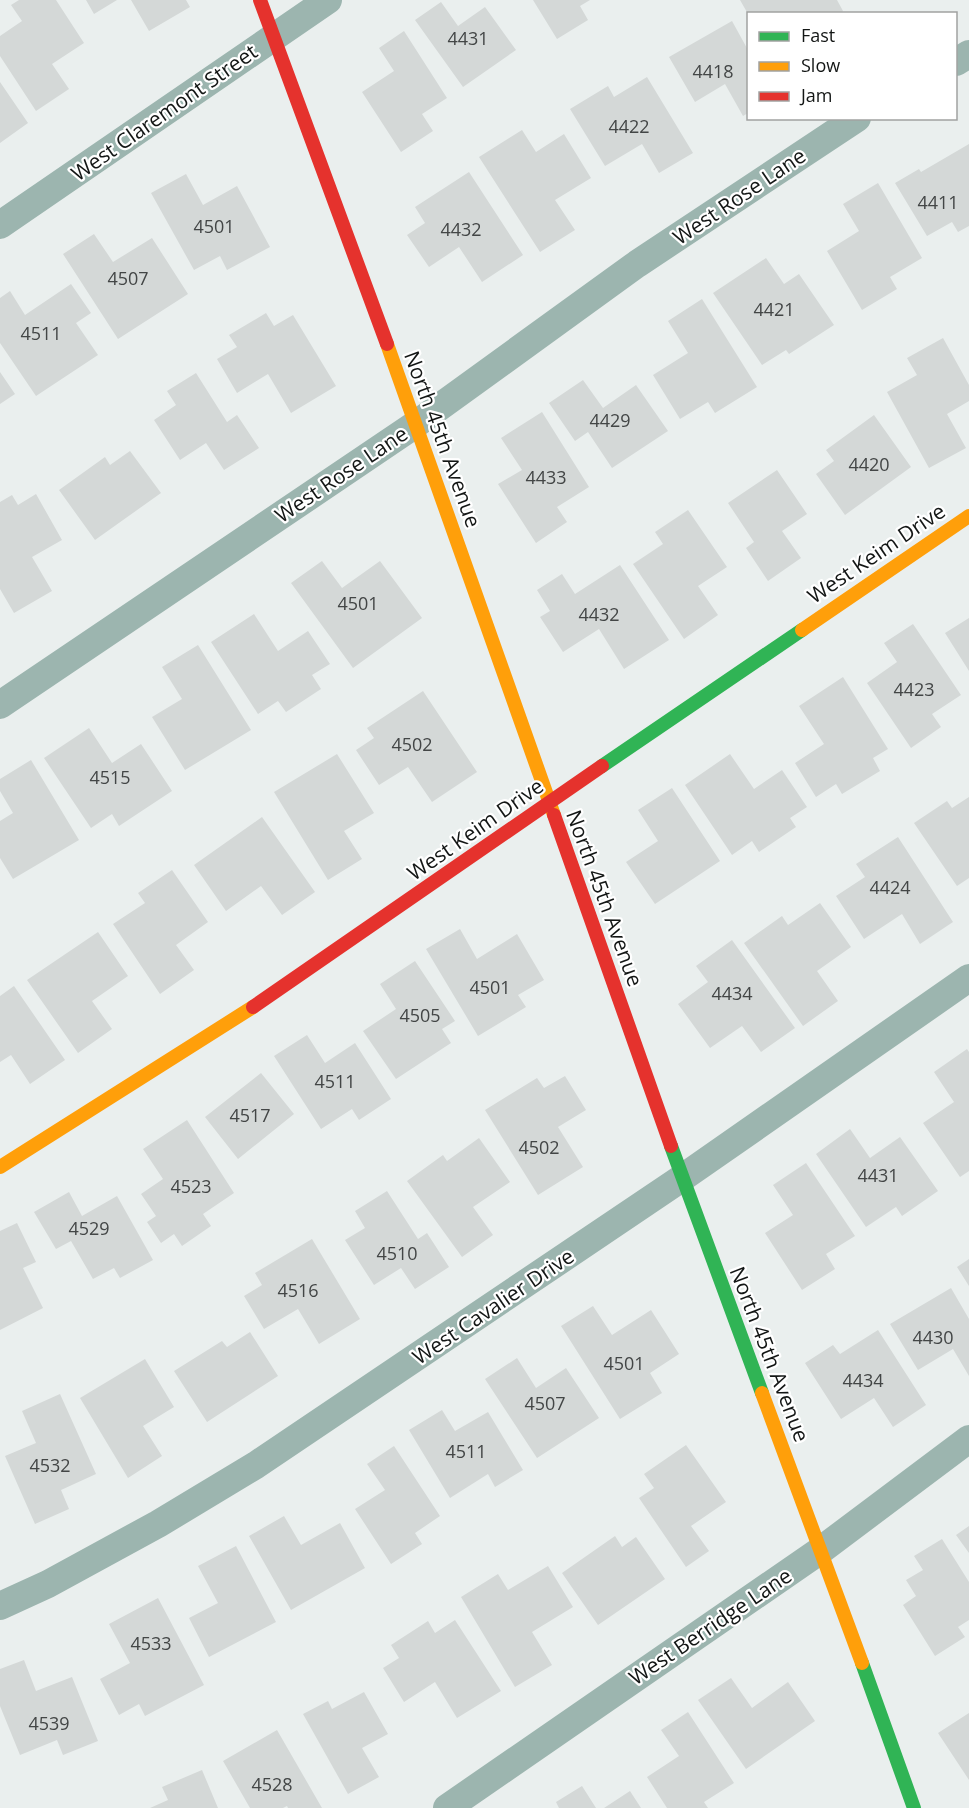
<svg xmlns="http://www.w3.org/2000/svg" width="969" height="1808" font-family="'Open Sans',sans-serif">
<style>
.building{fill:#d4d8d7}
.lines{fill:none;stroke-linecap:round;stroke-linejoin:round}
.street{stroke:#9cb5af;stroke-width:28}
.fast{stroke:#30b455;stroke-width:14}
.slow{stroke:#ff9f0a;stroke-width:14}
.jam{stroke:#e5322d;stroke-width:14}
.labels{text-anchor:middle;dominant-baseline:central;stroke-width:4.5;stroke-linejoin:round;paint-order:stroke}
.number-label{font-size:18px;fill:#434646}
.street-label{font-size:21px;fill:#131615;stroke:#fff}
</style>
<rect width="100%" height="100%" fill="#eaefee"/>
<!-- building -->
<path class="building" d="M19,0H56L84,43L52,64L69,89L36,111L0,56V36L22,21L11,5Z
M86,0H117L94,14Z
M131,0H186L190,7L149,31Z
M533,0H590L580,6L588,20L557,39Z
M740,0H837L843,11L840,14H748Z
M441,2L458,26L485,7L516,50L463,87L415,20Z
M732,21L748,50V113L743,116L725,84L695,102L669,57Z
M404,31L447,98L422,114L433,131L401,152L362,92L394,71L379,48Z
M647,77L693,153L659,173L642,144L605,166L570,109L608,86L614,97Z
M0,82L28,123L0,143Z
M522,130L536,152L564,134L591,178L555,200L575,230L540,252L479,157Z
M969,144V226L958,232L952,222L927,236L895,183L919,169L921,172Z
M469,172L523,255L482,282L459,247L429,267L407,235L425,223L415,207Z
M186,174L203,205L237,186L270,247L227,270L220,256L194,270L151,193Z
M878,183L922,258L890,277L897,289L862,310L827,251L859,231L843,204Z
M94,234L113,262L152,238L188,294L118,339L63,254Z
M766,258L784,284L799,274L834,325L789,354L786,350L762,365L713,293Z
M71,284L91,313L76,323L98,355L36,396L0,343V298L10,291L25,315Z
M702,299L757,387L715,413L708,402L680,419L653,375L688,353L668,321Z
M266,313L274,326L293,315L336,386L291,413L268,374L237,393L217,359L237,347L229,335Z
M943,338L969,385V401L947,414L966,448L929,468L887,392L917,375L907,358Z
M0,372L15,394L0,404Z
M196,373L227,422L237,415L259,448L224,470L206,443L180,460L154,420L176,405L167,391Z
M583,380L603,408L636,385L668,431L612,468L588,432L575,441L549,403Z
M542,412L589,487L557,507L567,522L536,543L498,484L522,470L501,438Z
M874,415L911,467L845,515L816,474L834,461L826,450Z
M130,451L161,493L95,540L59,490L105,457L110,465Z
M777,470L807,514L782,531L801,558L768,581L746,548L754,542L728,503Z
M36,494L62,540L32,557L52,591L14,613L0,589V502L12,495L18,505Z
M688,510L727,567L698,586L718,615L684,639L633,564L663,544L655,532Z
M322,561L342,588L380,561L422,618L353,668L291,583Z
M620,565L669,640L624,669L599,629L563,652L540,617L550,611L537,590L562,574L575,594Z
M254,614L278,651L308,631L330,664L312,675L321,689L286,712L278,701L258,714L211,642Z
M969,618V671L945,633Z
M913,624L961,695L932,714L941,727L911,748L867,683L897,662L884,643Z
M198,645L251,730L185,770L152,717L182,699L162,667Z
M843,677L888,749L873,758L880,771L842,794L836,784L816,797L795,763L824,744L799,706Z
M423,691L477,772L432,802L408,767L379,785L356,750L374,738L367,728Z
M89,728L112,763L141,744L172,791L119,826L112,814L91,828L44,758Z
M337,754L374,813L344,831L362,859L328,880L274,792Z
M730,754L754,789L782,770L807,807L790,818L796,827L759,852L752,841L732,855L685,785Z
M31,760L79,840L13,879L0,858V821L13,813L0,791V779Z
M672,788L720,861L655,904L626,862L658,841L638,810Z
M969,797V878L957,886L914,823L947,801L952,808Z
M262,817L315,892L282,915L261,886L226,911L194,865Z
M898,837L953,922L920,944L902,914L864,939L836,896L865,877L856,864Z
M172,870L208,922L176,945L194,970L160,994L113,924L145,903L138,893Z
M820,903L851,947L817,971L838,1001L803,1026L744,943L782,916L788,925Z
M460,929L477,959L517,934L544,980L518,995L526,1007L478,1036L426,949Z
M98,932L128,976L92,1001L112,1029L78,1053L27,980Z
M732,940L795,1028L761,1052L742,1026L710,1048L678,1004L708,982L696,966Z
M415,961L455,1021L442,1029L451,1043L396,1079L363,1031L396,1009L380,984Z
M14,986L65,1060L30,1084L11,1055L0,1062V996Z
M307,1035L325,1063L355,1043L391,1099L359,1120L352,1109L321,1129L274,1056Z
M967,1049L969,1052V1171L960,1177L923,1123L954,1102L934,1072Z
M261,1073L294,1114L238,1159L205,1117Z
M565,1076L586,1110L558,1127L583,1167L538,1195L485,1110L537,1078L544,1088Z
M187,1120L234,1193L203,1214L211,1226L182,1246L174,1234L161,1243L147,1222L156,1216L141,1194L163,1179L143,1149Z
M850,1129L870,1158L900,1137L938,1191L902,1216L896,1207L866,1227L816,1154Z
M479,1138L510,1182L473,1207L493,1235L462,1257L407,1181L443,1155L447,1161Z
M806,1163L855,1236L826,1254L835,1269L802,1290L765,1233L793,1215L773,1185Z
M387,1191L418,1239L427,1233L449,1267L415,1289L401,1268L374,1285L345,1240L365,1228L355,1211Z
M69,1192L82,1216L117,1196L153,1260L120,1278L114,1268L93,1279L71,1241L56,1249L34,1212Z
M17,1223L36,1262L23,1268L43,1308L0,1330V1231Z
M312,1239L360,1319L319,1344L298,1309L264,1329L244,1296L262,1285L255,1273Z
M969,1259V1286L957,1267Z
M951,1288L969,1319V1376L953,1349L918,1370L890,1324Z
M593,1306L612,1335L651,1310L679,1354L650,1373L662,1393L620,1419L561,1326Z
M878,1330L926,1405L893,1427L874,1398L841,1419L805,1363L833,1345L840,1354Z
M250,1332L278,1376L207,1422L174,1371L222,1341L227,1347Z
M517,1358L536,1388L566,1368L599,1418L537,1458L485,1379Z
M145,1359L174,1407L143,1426L162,1456L128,1478L80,1398Z
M60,1394L96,1474L61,1490L69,1509L35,1524L5,1456L36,1443L22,1411Z
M442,1410L455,1431L488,1412L523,1470L495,1487L488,1474L450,1498L409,1430Z
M686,1445L726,1502L691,1526L709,1551L686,1567L639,1498L654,1488L644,1474Z
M394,1446L440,1516L415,1533L422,1544L391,1564L355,1509L385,1490L367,1464Z
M284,1516L301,1545L340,1523L365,1568L291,1610L249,1536Z
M969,1526V1553L956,1535Z
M615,1536L622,1547L636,1537L665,1579L598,1625L562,1573Z
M942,1539L969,1582V1620L958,1627L965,1637L935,1656L903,1605L916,1596L906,1580L923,1570L914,1556Z
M236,1546L276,1622L209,1657L189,1618L218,1603L198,1566Z
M548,1566L573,1607L532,1632L552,1665L515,1687L461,1597L498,1574L508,1590Z
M158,1598L204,1685L145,1716L139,1704L119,1715L100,1679L130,1663L109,1624Z
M455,1620L501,1691L457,1718L435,1682L404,1702L383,1668L399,1658L391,1645L428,1621L435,1633Z
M24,1660L36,1691L72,1677L98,1741L63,1755L57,1740L20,1755L0,1706V1669Z
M731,1678L752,1708L788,1682L815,1721L746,1769L698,1700Z
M364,1692L388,1734L362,1748L379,1777L348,1794L303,1714L328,1701L332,1709Z
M688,1712L734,1783L704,1802L708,1808H667L647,1777L679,1756L661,1730Z
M969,1713V1780L938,1733Z
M277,1730L322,1808H288L287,1806L283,1808H250L223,1761Z
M202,1770L218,1808H150L168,1800L162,1787Z
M582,1786L596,1808H559L556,1802Z
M630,1791L641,1808H604Z"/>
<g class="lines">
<!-- street -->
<path class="street" d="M956,62L969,54
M0,225L328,0
M0,705L416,424L637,264L857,118
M0,1606L48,1584L158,1524L256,1465L682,1178L969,978
M447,1808L821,1550L969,1439"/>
<!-- fast -->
<path class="fast" d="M602,766L802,630
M671,1146L762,1393
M862,1663L914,1808"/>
<!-- slow -->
<path class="slow" d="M387,344L554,815
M802,630L969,516
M0,1167L253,1007
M762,1393L862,1663"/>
<!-- jam -->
<path class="jam" d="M260,0L387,344
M554,815L671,1146
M253,1007L602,766"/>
</g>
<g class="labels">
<!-- number labels -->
<g class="number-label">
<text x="468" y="38">4431</text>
<text x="713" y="71">4418</text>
<text x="629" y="126">4422</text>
<text x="938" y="202">4411</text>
<text x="214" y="226">4501</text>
<text x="461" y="229">4432</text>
<text x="128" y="278">4507</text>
<text x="774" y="309">4421</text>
<text x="41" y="333">4511</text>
<text x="610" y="420">4429</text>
<text x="869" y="464">4420</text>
<text x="546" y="477">4433</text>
<text x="358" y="603">4501</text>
<text x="599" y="614">4432</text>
<text x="914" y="689">4423</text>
<text x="412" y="744">4502</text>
<text x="110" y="777">4515</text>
<text x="890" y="887">4424</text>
<text x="490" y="987">4501</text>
<text x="732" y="993">4434</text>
<text x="420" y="1015">4505</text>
<text x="335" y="1081">4511</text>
<text x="250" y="1115">4517</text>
<text x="539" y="1147">4502</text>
<text x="878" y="1175">4431</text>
<text x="191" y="1186">4523</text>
<text x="89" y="1228">4529</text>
<text x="397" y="1253">4510</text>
<text x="298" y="1290">4516</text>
<text x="933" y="1337">4430</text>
<text x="624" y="1363">4501</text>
<text x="863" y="1380">4434</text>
<text x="545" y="1403">4507</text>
<text x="466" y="1451">4511</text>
<text x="50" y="1465">4532</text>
<text x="151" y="1643">4533</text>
<text x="49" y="1723">4539</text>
<text x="272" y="1784">4528</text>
</g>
<!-- street labels -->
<g class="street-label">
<text transform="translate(164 112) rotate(-35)">West Claremont Street</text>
<text transform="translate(739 196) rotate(-34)">West Rose Lane</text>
<text transform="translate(443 439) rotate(70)">North 45th Avenue</text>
<text transform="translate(341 474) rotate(-34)">West Rose Lane</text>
<text transform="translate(876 553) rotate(-34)">West Keim Drive</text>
<text transform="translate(475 829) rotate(-35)">West Keim Drive</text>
<text transform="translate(605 898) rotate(70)">North 45th Avenue</text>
<text transform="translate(493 1306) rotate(-34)">West Cavalier Drive</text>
<text transform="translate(770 1354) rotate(69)">North 45th Avenue</text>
<text transform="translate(710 1626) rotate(-34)">West Berridge Lane</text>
</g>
</g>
<!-- legend -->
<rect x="747" y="12" width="210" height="108" fill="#ffffff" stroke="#a1a2a1" stroke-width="1.5"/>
<rect x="759" y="32" width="30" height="9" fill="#30b455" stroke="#a1a2a1" stroke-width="1.5"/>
<text x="801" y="42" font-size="18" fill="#131615">Fast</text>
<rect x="759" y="62" width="30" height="9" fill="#ff9f0a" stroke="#a1a2a1" stroke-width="1.5"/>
<text x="801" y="72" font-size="18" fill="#131615">Slow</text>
<rect x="759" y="92" width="30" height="9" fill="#e5322d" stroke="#a1a2a1" stroke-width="1.5"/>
<text x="801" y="102" font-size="18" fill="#131615">Jam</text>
</svg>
